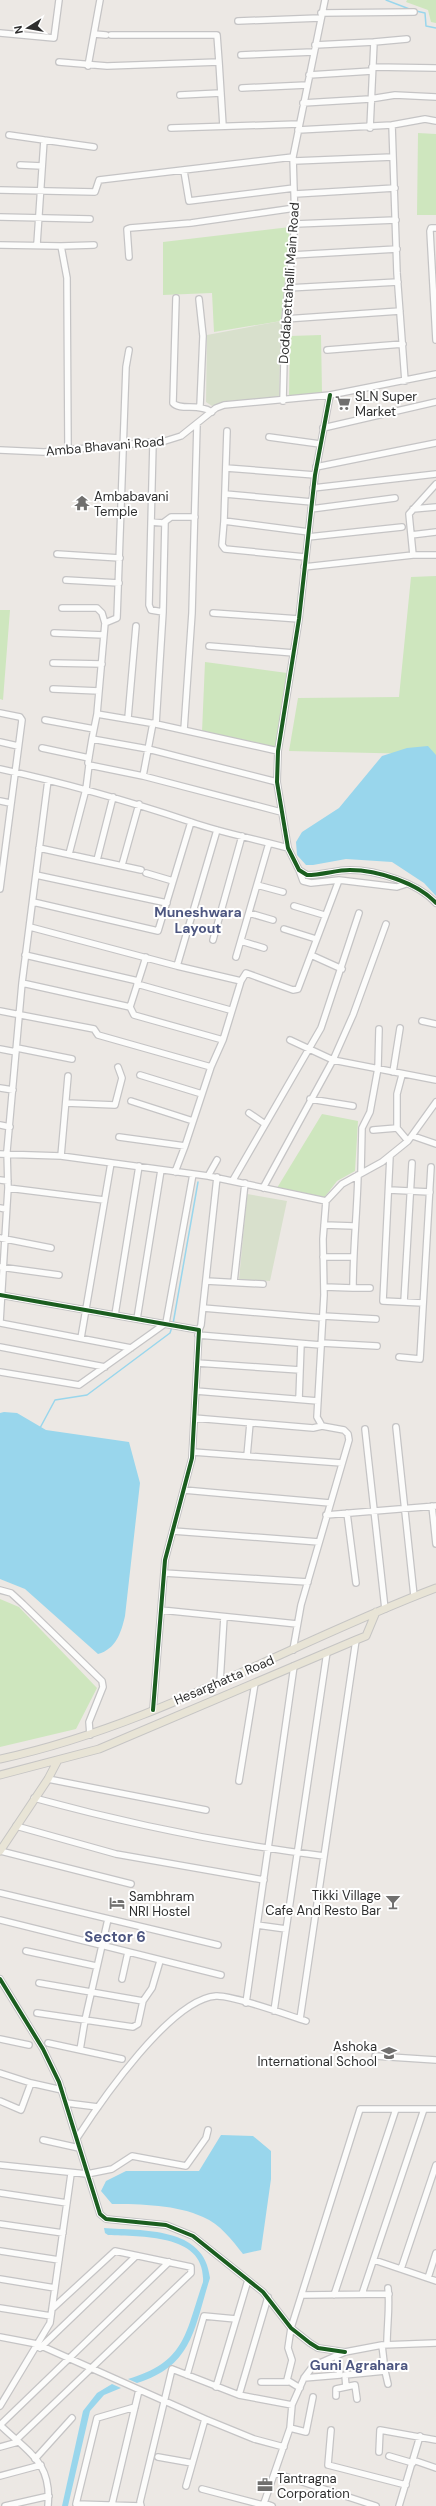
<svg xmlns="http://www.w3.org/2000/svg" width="436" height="2506" font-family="'DM Sans',sans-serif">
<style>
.green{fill:#cee6be}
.cemetery{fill:#d8e0cc}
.water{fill:#99d6ec}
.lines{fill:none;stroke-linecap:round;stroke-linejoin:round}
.stream{stroke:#99d6ec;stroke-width:1.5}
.minor-casing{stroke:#c5c4c5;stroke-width:8}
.major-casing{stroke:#c6c5c4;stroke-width:9}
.minor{stroke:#fcfcfb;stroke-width:5.5}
.major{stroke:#e8e4d6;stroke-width:7}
.cycleway-casing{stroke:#fff;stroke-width:6}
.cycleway{stroke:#1b5e20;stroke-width:4}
.labels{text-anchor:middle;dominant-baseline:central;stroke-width:4;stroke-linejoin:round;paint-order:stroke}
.street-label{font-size:13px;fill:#2e2e2e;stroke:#fff}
.poi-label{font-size:13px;fill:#2e2e2e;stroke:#fff;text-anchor:start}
.neighbourhood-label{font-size:14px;font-weight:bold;fill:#4d5680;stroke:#fff}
.quarter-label{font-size:15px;font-weight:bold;fill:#4d5680;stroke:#fff}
</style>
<rect width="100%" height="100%" fill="#ece8e4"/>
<!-- green -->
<path class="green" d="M407,0H436V23L431,22L428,10L406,2Z
M418,133L436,134V215H417Z
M290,227L281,321L214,332L212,293L163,295V242Z
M321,335L322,393L289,396L290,336Z
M436,576V757L417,754L289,751L298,698L399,697L411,577Z
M0,610H10L3,700L0,699Z
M205,662L287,673L277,750L202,732Z
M322,1114L358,1121L355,1171L337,1181L324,1198L277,1188Z
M0,1599L19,1607L97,1688L76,1729L0,1747Z"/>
<!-- cemetery -->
<path class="cemetery" d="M281,321L279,398L227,401L212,406L206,402L207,335Z
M247,1194L287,1201L270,1281L239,1280Z"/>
<!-- water -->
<path class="water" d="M428,746L436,755V896L424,883L392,862L346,859L313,865H306L297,855L296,842L302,832L339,808L382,756L407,748Z
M4,1412L17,1413L46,1430L129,1442L140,1483L125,1616C121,1633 116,1649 98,1654L25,1589L0,1579V1413Z
M221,2135L253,2136L271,2151V2179L261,2250L243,2254C232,2240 220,2224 203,2217C178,2205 140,2204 112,2204L101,2191L106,2181L126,2171H199Z
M104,2228C142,2231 205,2226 210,2278C194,2328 193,2366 137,2383L128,2379C186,2362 185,2334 203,2282C206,2233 141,2237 108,2235L105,2233Z
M112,2384L121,2388L104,2395L90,2411L68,2506H62L83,2411L97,2393Z"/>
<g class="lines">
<!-- stream -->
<path class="stream" d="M386,0L412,10
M416,11L425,13L426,26L436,28
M173,1324L198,1182
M40,1428L55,1400L87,1395L170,1333L172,1327"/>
<defs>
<path id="minor" d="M321,13L414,12
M238,21L320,18
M0,33L54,38L59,0
M94,34L106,35
M111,35H217L219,62
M374,42L407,39
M315,45L374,42L370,128
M241,55L313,52
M59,62L107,66L219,62L223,126
M88,66L100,0
M372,67L436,68
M309,75L372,71
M242,88L307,85
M180,95L221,93
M303,103L370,99L395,95L436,97
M392,125L425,119L436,121
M171,128L299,124
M298,130L392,125L397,273L405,381
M9,135L44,140
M294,161L393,157
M20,165L42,166
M184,171L189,201L294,188
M0,190L95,192L99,180L293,157
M295,194L395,188
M0,217L90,219
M295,224L396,220
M436,228H431L430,231L436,340
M37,244L44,140L94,147
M0,245L61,246L67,278L68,448
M61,246L94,245
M292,255L397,249
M129,257L127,229L130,228L191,223L295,208
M288,288L398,282
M176,298L173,403C180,411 199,403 212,412
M199,299L203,336L200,406
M285,319L400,311
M327,350L403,344
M330,395L315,475L299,619L278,751L277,782L288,848L299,870L307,875C322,875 336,870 350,870C377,870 418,883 436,903
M283,401L285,319L295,224L293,157L325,0
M323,428L436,402
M227,431L224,521L309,532
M269,437L320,444
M153,443L149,605L151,610L163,612L156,724
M0,450L44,452L165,441L181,436L216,408L224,405L330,395L436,374
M316,467L436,443
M226,468L315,475
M436,484L409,514L413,555H436
M313,488L436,474
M225,494L312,502
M311,509L395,498
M413,509L436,507
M224,521L222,545L225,549L305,557
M151,522L163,523L171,517H195
M411,535L436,532
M308,537L402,527
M57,554L120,558
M304,567L413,555
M66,580L119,583
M62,608H97L102,613L105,623
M163,612L165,522
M213,613L299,619
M54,633L104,635
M209,646L294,653
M53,663L102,664
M53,689L99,691
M0,713L20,717L22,720L0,889
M97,714L156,724L278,751
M128,718L136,626
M45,720L94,729
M184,730L192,613L197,424
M92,739L97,714L105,623L117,618L126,367L129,350
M0,742L18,746
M42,748L89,758
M0,769C65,783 128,801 191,822C222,833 256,839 288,848
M143,776L153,723
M277,782L148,749L92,739L88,763L89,765L143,776L281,812
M0,801L10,803
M39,848L141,870
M69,854L86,789L89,765
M97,860L113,797
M122,865L139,804
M146,873L173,881
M36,875L167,903
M339,880L397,887L406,884
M257,885L283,892
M33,902L158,931L191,822
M294,906L324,915
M249,913L273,920
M30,927L177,966L241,981
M284,929L316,939
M213,940L242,836
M241,941L264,948
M25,955L138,981
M311,955L342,969
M236,957L269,843
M177,966L217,830
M22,983L130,1007L134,1015L223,1040
M137,984L230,1010
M130,1007L146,957
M0,1011L94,1029L98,1035L211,1067L185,1146L119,1137
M422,1021L436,1024
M290,1040L333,1060L436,1080
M17,1048L72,1059
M0,1049L16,1052
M211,1067L223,1040L241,981L246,973L293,990L298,989L339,880L311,883L303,881L299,870
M393,1072L400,1028
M140,1075L202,1094
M402,1075L397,1094V1128L408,1141
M0,1088L13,1090
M310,1099L353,1106
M131,1101L193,1121
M66,1103L115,1105L122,1078L118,1067
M249,1113L265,1124
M0,1125L10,1127
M373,1130L397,1128
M413,1136L436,1144
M0,1154L61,1156L208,1176L326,1201L342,1184L382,1162L408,1141L436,1102
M61,1156L68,1076
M390,1156L383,1301L423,1303
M175,1172L185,1146
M361,1173L362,1128L370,1112L378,1068L379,1029
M358,1175C357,1213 353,1250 353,1288H370
M208,1176L217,1160
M0,1180L8,1181
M233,1180L321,1028L359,913
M8,1188L104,1200
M263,1188L333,1060L353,1015L386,924
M389,1190L430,1192
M0,1208L6,1209
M324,1225L354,1226
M0,1238L51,1248
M323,1257H353
M0,1267L59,1275
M206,1281L263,1284
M234,1282L245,1183
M324,1287L353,1288
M0,1295L199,1330L192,1458L165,1560L153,1710
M404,1302L412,1163
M203,1308L323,1318
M115,1315L139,1166
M323,1316L376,1319
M137,1319L161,1170
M0,1322L8,1188L7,1151L22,983L48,780
M0,1323L131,1348
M199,1330L201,1325L217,1177
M198,1335L321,1345
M81,1338L111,1163
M321,1343L377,1346
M0,1347L105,1367
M399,1357L420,1359L431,1167
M197,1363L300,1370
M0,1372L79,1385L166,1323L193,1174
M196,1391L318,1401
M299,1399L301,1344
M194,1418L313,1428L322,1426
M396,1427L414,1596
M365,1429L385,1609
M193,1452L342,1463
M247,1456L250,1423
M184,1490L330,1503
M432,1506L436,1544
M347,1513L356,1583
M326,1515L436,1506
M173,1531L319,1542
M164,1573L308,1582
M0,1590L11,1593L23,1604L102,1681L103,1687L89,1722L90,1735
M161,1610L297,1624
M293,1650L301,1605L349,1440L348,1434L344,1430L322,1426L317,1417L324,1295L323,1239L326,1201
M220,1682L224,1617
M48,1779L206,1810
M239,1781L255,1683
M34,1798C129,1824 226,1844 324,1856
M16,1826L116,1854L264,1880
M0,1851L131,1884
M0,1893L218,1945
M0,1920L221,1975
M257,1925L286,1929
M26,1951L96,1966
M0,1979L43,2049L59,2082L100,2214L106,2219L166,2225L193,2236L263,2292L291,2328L310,2343L318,2348L345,2352
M122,1979L128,1952
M39,1983L143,2001L152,1988L160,1961
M246,2003L294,1666
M274,2011L327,1652
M37,2013L133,2027L138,2024L143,2001
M300,2019L356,1640
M0,2039L29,2045
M48,2043L122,2059
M80,2050L85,2020L108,1919
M375,2056L436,2060
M0,2073L31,2083
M0,2101L21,2110L31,2083L62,2090
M66,2103L98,2107
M77,2138C101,2101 171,1999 216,1996C233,1995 287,2015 306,2021
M43,2140L79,2148
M0,2165L87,2174L112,2169L132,2156L186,2166L206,2138L208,2130
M0,2193L67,2203
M0,2224L63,2233
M0,2251L59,2260
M374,2260L436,2281
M401,2269L436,2165
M428,2278L436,2253
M0,2279L55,2288
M362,2294L424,2109
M302,2295L389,2294
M334,2295L396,2109
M0,2308L51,2316
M0,2337L37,2344L205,2419
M387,2344C387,2325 390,2307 388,2288
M382,2345L385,2371
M40,2348L136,2256
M187,2375L204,2316L236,2319
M304,2378L340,2375L337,2356
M261,2382H288
M216,2387L248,2280
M346,2387L345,2375L385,2371L388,2384
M300,2388L287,2380L292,2360L288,2348L291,2328L360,2109H436
M239,2395L268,2297
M336,2396V2389L355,2385L357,2399
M0,2406L50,2323L71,2174
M135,2407L97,2418L76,2504L141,2506
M0,2425L169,2262
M0,2425C29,2453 52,2462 48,2506
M290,2428L306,2432L313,2397
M331,2430L328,2465L406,2485
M16,2440L191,2273V2267L115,2251L52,2309
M0,2447L18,2442
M379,2452L380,2430L436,2440
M389,2456L413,2463
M158,2457L192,2463
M35,2459L72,2418
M413,2460L436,2468
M275,2473L376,2506
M0,2476L41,2465
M186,2486L205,2419L254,2439L284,2447
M202,2489L263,2505
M264,2503L272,2506
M112,2504L139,2390
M5,2506L49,2496
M141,2506L140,2502L172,2369L239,2395L292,2405
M263,2506L290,2428L292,2405L304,2378L313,2366L345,2352L382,2345L436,2343
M399,2506L420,2436"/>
<path id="major" d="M0,1759C154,1726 290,1643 436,1588
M0,1775L99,1749L356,1640L366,1636L376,1612
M0,1851L48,1779L58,1760"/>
</defs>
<!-- minor casing -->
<use href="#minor" class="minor-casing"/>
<!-- major casing -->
<use href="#major" class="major-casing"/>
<!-- minor -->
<use href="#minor" class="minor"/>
<!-- major -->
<use href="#major" class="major"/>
<defs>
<path id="cycleway" d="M330,395L315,475L299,619L278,751L277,782L288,848L299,870L307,875C322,875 336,870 350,870C377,870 418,883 436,903
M0,1295L199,1330L192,1458L165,1560L153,1710
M0,1979L43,2049L59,2082L100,2214L106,2219L166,2225L193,2236L263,2292L291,2328L310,2343L318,2348L345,2352"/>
</defs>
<!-- cycleway casing -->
<use href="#cycleway" class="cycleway-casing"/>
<!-- cycleway -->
<use href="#cycleway" class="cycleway"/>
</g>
<!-- icons -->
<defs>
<symbol id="supermarket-bare" viewBox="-9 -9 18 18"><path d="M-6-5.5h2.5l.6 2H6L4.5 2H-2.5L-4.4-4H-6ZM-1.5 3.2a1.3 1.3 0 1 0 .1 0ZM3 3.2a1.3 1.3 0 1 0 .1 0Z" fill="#706f6e" stroke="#fff" stroke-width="2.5" paint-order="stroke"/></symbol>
<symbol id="temple-bare" viewBox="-9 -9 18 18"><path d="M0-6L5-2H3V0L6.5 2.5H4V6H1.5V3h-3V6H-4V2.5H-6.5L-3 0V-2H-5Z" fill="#706f6e" stroke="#fff" stroke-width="2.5" paint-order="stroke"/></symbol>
<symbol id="bar-bare" viewBox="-9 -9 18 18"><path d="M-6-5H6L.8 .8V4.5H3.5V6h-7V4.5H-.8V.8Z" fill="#706f6e" stroke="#fff" stroke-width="2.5" paint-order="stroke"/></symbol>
<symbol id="hotel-bare" viewBox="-9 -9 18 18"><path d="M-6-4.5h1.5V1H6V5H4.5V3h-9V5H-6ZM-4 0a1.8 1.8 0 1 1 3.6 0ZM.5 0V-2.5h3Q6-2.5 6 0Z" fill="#706f6e" stroke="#fff" stroke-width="2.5" paint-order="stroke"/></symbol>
<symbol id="school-bare" viewBox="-9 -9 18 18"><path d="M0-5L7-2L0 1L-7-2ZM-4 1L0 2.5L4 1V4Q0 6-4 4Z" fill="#706f6e" stroke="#fff" stroke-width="2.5" paint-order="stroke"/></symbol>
<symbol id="office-bare" viewBox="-9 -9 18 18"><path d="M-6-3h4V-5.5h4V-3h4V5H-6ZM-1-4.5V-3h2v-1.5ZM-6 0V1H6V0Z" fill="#706f6e" stroke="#fff" stroke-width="2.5" paint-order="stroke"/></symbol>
</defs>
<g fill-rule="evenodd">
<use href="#supermarket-bare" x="332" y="392" width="22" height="22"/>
<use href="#temple-bare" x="71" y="492" width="22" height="22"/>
<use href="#bar-bare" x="382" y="1891" width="22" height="22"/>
<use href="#hotel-bare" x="106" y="1892" width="22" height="22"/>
<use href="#school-bare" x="378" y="2042" width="22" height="22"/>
<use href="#office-bare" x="254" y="2474" width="22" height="22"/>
</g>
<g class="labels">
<!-- street labels -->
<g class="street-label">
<text transform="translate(289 283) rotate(-86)">Doddabettahalli Main Road</text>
<text transform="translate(105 446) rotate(-5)">Amba Bhavani Road</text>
<text transform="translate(224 1680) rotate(-23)">Hesarghatta Road</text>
</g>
<!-- poi labels -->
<g class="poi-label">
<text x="355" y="396">SLN Super<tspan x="355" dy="15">Market</tspan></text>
<text x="94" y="496">Ambabavani<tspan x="94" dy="15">Temple</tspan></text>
<text x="381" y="1895" text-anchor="end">Tikki Village<tspan x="381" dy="15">Cafe And Resto Bar</tspan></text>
<text x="129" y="1896">Sambhram<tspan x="129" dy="15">NRI Hostel</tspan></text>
<text x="377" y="2046" text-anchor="end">Ashoka<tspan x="377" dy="15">International School</tspan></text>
<text x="277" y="2478">Tantragna<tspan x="277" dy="15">Corporation</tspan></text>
</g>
<!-- neighbourhood labels -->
<g class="neighbourhood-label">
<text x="198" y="912">Muneshwara<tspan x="198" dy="16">Layout</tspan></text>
<text x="359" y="2365">Guni Agrahara</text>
</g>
<!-- quarter labels -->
<g class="quarter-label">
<text x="115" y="1937">Sector 6</text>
</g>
</g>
<!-- north arrow -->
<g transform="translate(28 28) rotate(259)" stroke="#ffffff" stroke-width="3" paint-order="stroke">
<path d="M0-3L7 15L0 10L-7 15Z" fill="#2e2e2e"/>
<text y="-6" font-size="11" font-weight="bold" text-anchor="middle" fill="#2e2e2e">N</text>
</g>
</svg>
